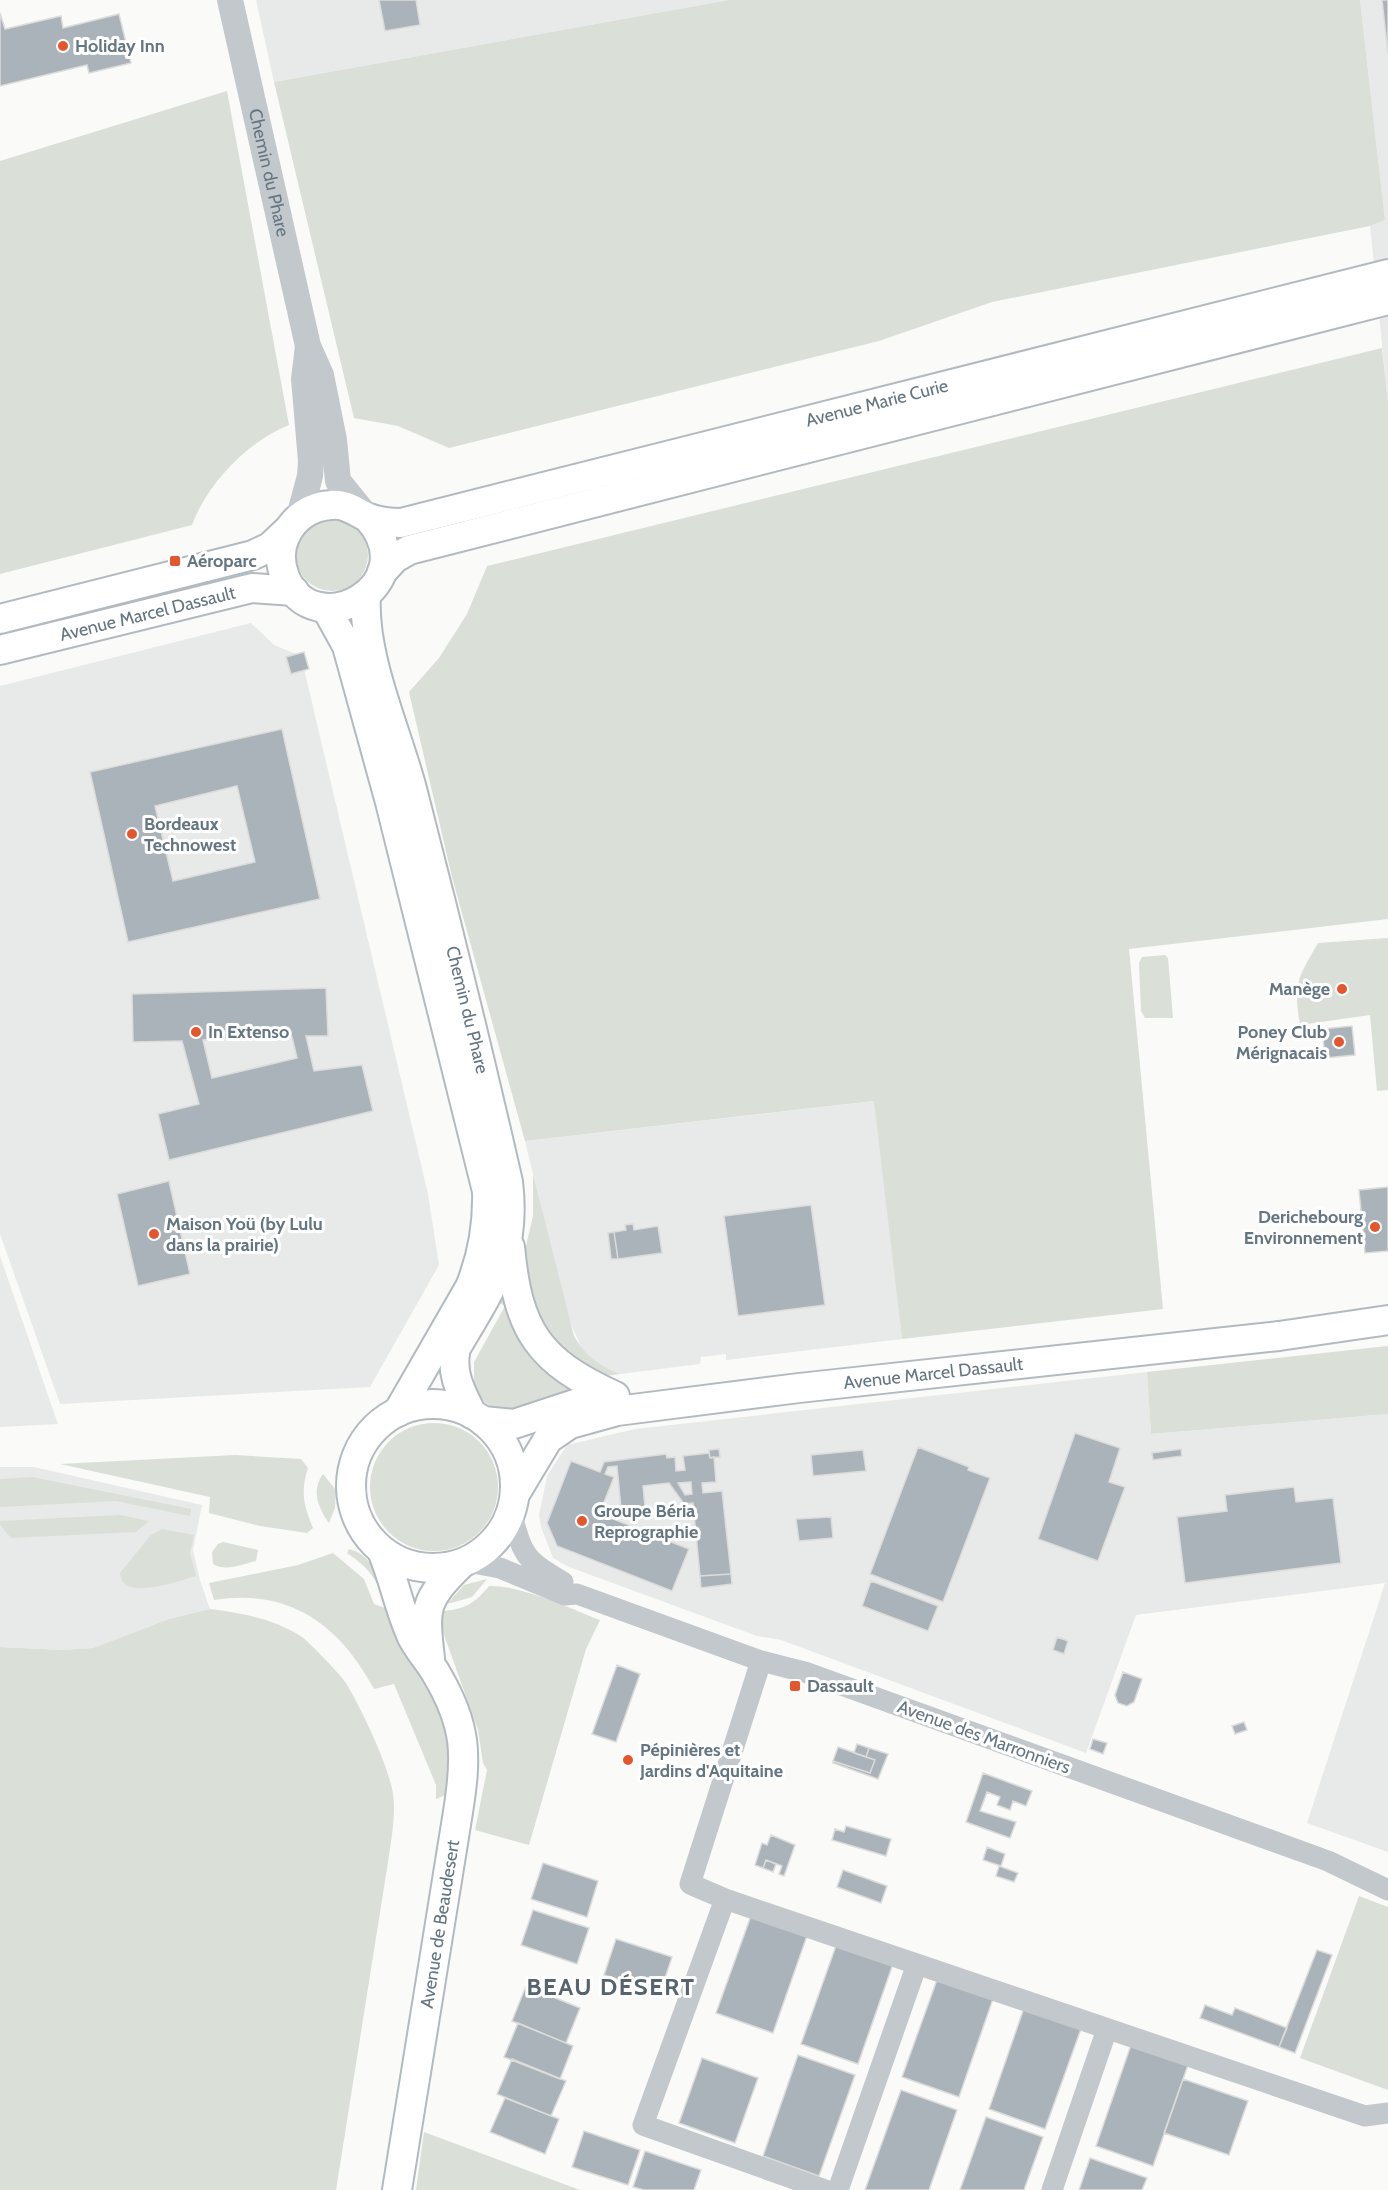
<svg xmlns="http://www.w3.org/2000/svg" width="1388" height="2190" font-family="Cabin,sans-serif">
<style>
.built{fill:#e8e9e9}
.green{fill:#dadfd7}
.building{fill:#aab3b9;stroke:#dcdcda;stroke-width:1.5;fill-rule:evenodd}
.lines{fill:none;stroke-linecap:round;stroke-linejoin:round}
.secondary-casing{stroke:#b3babf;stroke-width:32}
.minor{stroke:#c3c8cc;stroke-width:21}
.tertiary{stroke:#c3c8cc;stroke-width:26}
.secondary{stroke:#fff;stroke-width:28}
.poi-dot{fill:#e4572e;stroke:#fff;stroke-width:2}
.labels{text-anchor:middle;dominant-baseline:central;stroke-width:6;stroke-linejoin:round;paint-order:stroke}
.poi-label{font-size:18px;font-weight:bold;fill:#657683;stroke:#fff;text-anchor:start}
.street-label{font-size:18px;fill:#657683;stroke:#fff}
.district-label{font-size:24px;font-weight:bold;letter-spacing:1.5px;fill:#57646e;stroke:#fff}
</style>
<rect width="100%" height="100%" fill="#fafaf8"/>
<!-- built -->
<path class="built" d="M256,0H729L274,82Z
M1360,0H1388V403L1370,226L1385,220Z
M251,623L274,645L301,656L428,1194L439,1265L370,1387L60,1404L0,1234V686Z
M875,1101L902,1339L726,1360V1354L701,1357L700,1364L620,1374L596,1363L582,1349L568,1317L525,1141Z
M0,1256L58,1424L0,1427Z
M1147,1372L1151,1434L1388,1414V1852L1307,1823L1385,1583L1136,1615L1086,1753L781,1640L757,1636L569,1567L553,1558L541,1527L539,1515L547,1476L567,1445L635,1429Z
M0,1467H34L202,1505L193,1550L200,1580L210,1609L169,1619L93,1648L61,1650L0,1647Z"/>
<!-- green -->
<path class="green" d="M729,0H1360L1385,220L1370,226L992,302L879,341L449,448L398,426L354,418L274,82Z
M227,91L289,425C248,441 207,484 192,525L0,574V161Z
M1382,348L1388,403V919L1129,949L1163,1309L902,1339L874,1101L525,1141L452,877L409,692L439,658L467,614L487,566Z
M296 555a36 36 0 1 1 72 0a36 36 0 1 1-72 0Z
M1388,938V1090L1377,1091L1370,1015L1300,1025C1293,983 1298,978 1318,943Z
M1165,955L1168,958L1173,1018H1145L1141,1011L1139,963L1142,957Z
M533,1174L574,1336C586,1357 599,1365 620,1374L590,1378L550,1351L520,1271L533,1216Z
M507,1288L573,1388C537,1405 498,1429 470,1386L474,1380V1362L505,1306L500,1303Z
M1388,1346V1414L1151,1434L1147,1372Z
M370 1487a64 64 0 1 1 128 0a64 64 0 1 1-128 0Z
M235,1455L301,1459L308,1468C300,1492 304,1506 313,1528L307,1533L260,1526L209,1513L210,1497L60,1464Z
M323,1474L336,1490L335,1508L329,1523C318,1508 311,1490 323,1474Z
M32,1477L191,1509L190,1516L116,1501L0,1507V1479Z
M120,1515L149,1521L136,1532L11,1538L0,1525V1521Z
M162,1529L194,1535L190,1553L196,1576C181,1580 121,1603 120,1573L151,1535Z
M223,1542L258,1550L256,1561C243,1564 225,1572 213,1564L212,1552L218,1544Z
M349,1549C374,1556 377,1576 383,1597C375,1576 366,1566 347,1553Z
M333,1553L364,1579L374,1604L393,1611L407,1653L445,1722L451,1741L453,1792L436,1799V1785L394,1684L374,1689C339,1624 289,1588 214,1600L209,1583L298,1565Z
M487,1579L472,1597L447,1604L464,1585Z
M489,1586C521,1585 570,1608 600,1620L586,1649L529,1845L475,1830L487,1770L483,1763L478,1730L443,1632L442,1619L444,1611C466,1609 476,1602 489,1586Z
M210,1609C242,1613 274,1619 302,1637C309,1642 341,1675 346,1683C361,1708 389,1766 393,1794C396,1817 391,1840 388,1862L336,2190H0V1647L61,1650L93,1648L169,1619Z
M1359,1896L1388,1907V2090L1300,2058Z
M424,2132L580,2190H416Z"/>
<!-- building -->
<path class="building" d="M379,0H416L420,25L385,31Z
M1382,0H1388V54Z
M0,13L5,29L61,16L63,28L119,14L131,63L89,73L87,65L0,86Z
M304,652L309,669L291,674L286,657Z
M282,729L320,899L128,942L90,772ZM237,786L255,862L173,881L155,806Z
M326,988L328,1036H306L314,1071L362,1065L373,1111L169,1160L158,1114L199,1104L182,1041L133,1042L132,994ZM292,1037L297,1058L212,1078L203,1040Z
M1352,1026L1355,1055L1325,1058L1322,1029Z
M169,1181L190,1274L138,1286L117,1194Z
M1388,1187V1251L1365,1253L1359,1190Z
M811,1205L825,1305L738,1316L724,1216Z
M633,1224L634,1230L658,1226L662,1253L618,1259L614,1232L626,1230L625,1225Z
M614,1232L618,1259H611L608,1233Z
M1075,1433L1120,1448L1109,1482L1125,1487L1098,1561L1038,1539Z
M918,1447L969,1467L968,1470L990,1478L943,1602L870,1574Z
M719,1449L720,1457L710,1458L709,1450Z
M1181,1449L1182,1456L1153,1460L1152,1453Z
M863,1450L866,1471L813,1476L811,1455Z
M709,1453L710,1458L714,1457L716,1482L702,1483L703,1493L722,1491L731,1574L700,1576L693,1503L684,1504L669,1483L643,1486L646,1517L622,1519L617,1466L608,1467L605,1474L614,1477L601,1510L603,1515L689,1549L672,1591L557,1546L547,1523L571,1461L600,1472L604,1462L666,1454L667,1458L675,1457L676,1471L685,1470L683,1456ZM691,1482L692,1494L685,1495L678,1483Z
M1294,1487L1296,1502L1333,1498L1341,1563L1185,1583L1177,1517L1227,1511L1225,1495Z
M831,1517L833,1538L799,1541L796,1519Z
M731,1574L732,1584L701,1588L700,1576Z
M871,1581L938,1606L928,1631L862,1606Z
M1057,1637L1068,1641L1064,1654L1053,1650Z
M617,1665L640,1674L616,1742L592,1734Z
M1123,1672L1142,1679L1134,1702L1127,1706L1118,1703L1115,1695Z
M1244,1722L1247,1730L1235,1734L1232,1726Z
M1093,1739L1107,1743L1103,1754L1090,1749Z
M857,1744L869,1748L866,1757L854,1753Z
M838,1747L875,1760L870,1773L833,1761Z
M869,1748L888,1754L878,1779L833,1763V1761L870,1773L875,1760L866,1757Z
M983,1773L1032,1791L1026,1806L1013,1801L1010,1810L997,1805L1000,1797L987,1792L980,1811L1016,1822L1010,1838L966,1822Z
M846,1826L891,1839L886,1856L832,1840L835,1829L844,1832Z
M771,1835L795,1845L784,1876L779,1874L782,1866L766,1860L763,1868L755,1865L762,1843L767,1845Z
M987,1847L1005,1854L1001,1866L983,1860Z
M766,1860L776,1864L773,1872L763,1868Z
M543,1863L598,1881L587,1917L531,1899Z
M999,1866L1018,1873L1014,1882L996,1876Z
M843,1870L887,1886L881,1903L837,1887Z
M533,1910L589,1928L577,1964L521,1945Z
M752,1913L808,1933L773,2033L716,2013Z
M616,1939L672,1957L660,1993L604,1975Z
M837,1943L893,1964L858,2064L801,2044Z
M1317,1950L1332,1955L1295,2053L1279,2047Z
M938,1977L994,1996L959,2097L902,2077Z
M526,1986L580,2008L566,2043L512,2021Z
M1205,2005L1232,2015L1235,2008L1287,2028L1279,2047L1200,2018Z
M1024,2008L1081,2029L1045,2129L989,2109Z
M518,2023L573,2046L560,2079L504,2057Z
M1131,2045L1188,2065L1153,2166L1096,2146Z
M798,2055L855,2075L819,2176L763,2156Z
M702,2058L758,2078L735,2143L679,2123Z
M512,2059L566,2081L551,2116L497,2094Z
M1183,2079L1248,2101L1229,2155L1164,2133Z
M901,2090L957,2110L929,2190H865Z
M505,2098L559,2119L545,2154L490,2132Z
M986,2117L1043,2137L1024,2190H960Z
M584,2131L640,2150L628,2185L572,2167Z
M645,2151L701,2170L694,2190H644L633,2187Z
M1090,2158L1147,2178L1142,2190H1079Z"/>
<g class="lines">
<defs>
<g id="secondary">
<path id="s2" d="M368,518C427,585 314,647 285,577C280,564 279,550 285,537C293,518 311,506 331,505C347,503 356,513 369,518C380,522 390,523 401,523L1388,274"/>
<path d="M382,572L395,558L409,550L1388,300"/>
<path id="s3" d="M366,595C362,656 396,729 412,789C446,920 478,1051 508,1182C517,1255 491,1288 456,1348C450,1373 461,1392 472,1414"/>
<path d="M326,608L347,646L390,802L487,1191C488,1225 483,1255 470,1287L398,1412"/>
<path d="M0,619L253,555L270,547L287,531"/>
<path id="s4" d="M0,650L252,588L294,591"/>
<path d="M510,1247C518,1331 538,1361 615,1396"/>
<circle cx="433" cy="1486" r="82"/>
<path d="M483,1421L514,1424L590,1399"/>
<path id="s5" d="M515,1494L548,1439L570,1424L617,1411L799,1388L1279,1336L1388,1320"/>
<path d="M382,1551C394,1579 399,1609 412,1637C419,1651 430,1662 437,1675C467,1726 467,1755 458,1812L397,2190"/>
<path d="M430,1658C424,1608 424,1600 461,1564"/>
</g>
</defs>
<!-- secondary casing -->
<use href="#secondary" class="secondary-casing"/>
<!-- minor -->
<path class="minor" d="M511,1513C524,1557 523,1558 563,1582
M467,1562L500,1568L565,1595L577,1594L761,1661L808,1673L1328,1861L1388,1890
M761,1661L690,1884L725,1899L1365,2116L1388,2113
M725,1899L643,2125L825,2190
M838,2190L917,1964
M1052,2190L1107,2029"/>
<!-- tertiary -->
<g class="tertiary">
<path id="s1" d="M230,0L308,346L321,375L334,440L338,481L368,518"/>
<path d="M299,517L310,476L311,461L304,379L308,346"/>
</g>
<!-- secondary -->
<use href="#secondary" class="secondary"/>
</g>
<!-- markers -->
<g class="poi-dot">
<circle cx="63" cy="46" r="6"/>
<rect x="169" y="555" width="12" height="12" rx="3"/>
<circle cx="132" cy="834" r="6"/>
<circle cx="1342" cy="989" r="6"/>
<circle cx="196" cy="1032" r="6"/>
<circle cx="1339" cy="1042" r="6"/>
<circle cx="1375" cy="1227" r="6"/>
<circle cx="154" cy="1234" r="6"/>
<circle cx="582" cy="1521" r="6"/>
<rect x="789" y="1680" width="12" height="12" rx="3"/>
<circle cx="628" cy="1760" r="6"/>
</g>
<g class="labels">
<!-- poi labels -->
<g class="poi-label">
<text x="75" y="46">Holiday Inn</text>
<text x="187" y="561">Aéroparc</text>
<text x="144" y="824">Bordeaux<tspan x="144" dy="21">Technowest</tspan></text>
<text x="1330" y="989" text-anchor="end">Manège</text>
<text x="208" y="1032">In Extenso</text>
<text x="1327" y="1032" text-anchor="end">Poney Club<tspan x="1327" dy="21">Mérignacais</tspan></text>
<text x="1363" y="1217" text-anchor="end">Derichebourg<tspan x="1363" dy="21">Environnement</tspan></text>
<text x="166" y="1224">Maison Yoü (by Lulu<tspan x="166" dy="21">dans la prairie)</tspan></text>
<text x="594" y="1511">Groupe Béria<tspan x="594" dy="21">Reprographie</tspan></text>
<text x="807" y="1686">Dassault</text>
<text x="640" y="1750">Pépinières et<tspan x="640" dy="21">Jardins d'Aquitaine</tspan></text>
</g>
<!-- street labels -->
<g class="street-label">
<text stroke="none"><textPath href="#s1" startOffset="177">Chemin du Phare</textPath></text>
<text stroke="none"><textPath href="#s2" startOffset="848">Avenue Marie Curie</textPath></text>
<text stroke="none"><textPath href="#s4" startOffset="152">Avenue Marcel Dassault</textPath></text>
<text stroke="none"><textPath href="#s3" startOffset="428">Chemin du Phare</textPath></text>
<text stroke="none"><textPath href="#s5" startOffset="458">Avenue Marcel Dassault</textPath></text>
<text transform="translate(984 1737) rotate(20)">Avenue des Marronniers</text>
<text transform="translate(440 1924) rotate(-81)">Avenue de Beaudesert</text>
</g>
<!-- district labels -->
<g class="district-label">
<text x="611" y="1986">BEAU DÉSERT</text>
</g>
</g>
</svg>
